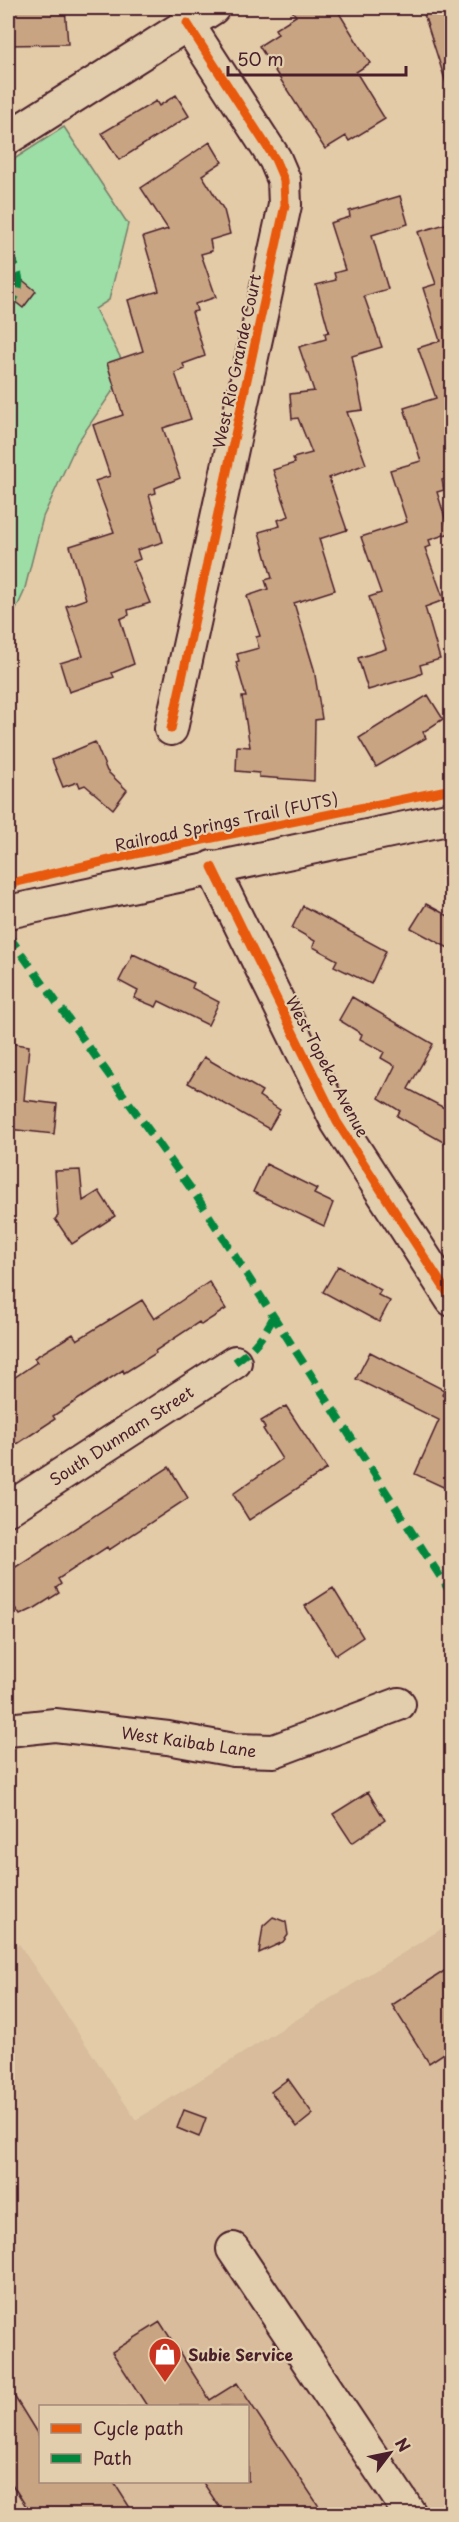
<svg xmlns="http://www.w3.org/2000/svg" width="459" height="2522" font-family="'Playpen Sans',sans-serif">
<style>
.built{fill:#d8bc9b;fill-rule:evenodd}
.green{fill:#9ddda6;stroke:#747e68;stroke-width:1.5}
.building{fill:#c9a483;stroke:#4a1f2b;stroke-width:1.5}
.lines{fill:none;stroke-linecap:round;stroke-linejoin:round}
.minor-casing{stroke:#4a1f2b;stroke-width:36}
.minor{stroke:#e2ceac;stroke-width:32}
.quiet{stroke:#00873e;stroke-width:8;stroke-dasharray:15 8;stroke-linecap:butt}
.cycleway-casing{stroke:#e2ceac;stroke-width:13}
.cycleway{stroke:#e8590c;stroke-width:9}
.labels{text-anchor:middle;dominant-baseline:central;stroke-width:4.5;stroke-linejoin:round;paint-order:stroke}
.street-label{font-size:16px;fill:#4a1f2b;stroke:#e2ceac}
.poi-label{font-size:16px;font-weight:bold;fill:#4a1f2b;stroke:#e2ceac;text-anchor:start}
</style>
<rect width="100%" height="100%" fill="#e3cba8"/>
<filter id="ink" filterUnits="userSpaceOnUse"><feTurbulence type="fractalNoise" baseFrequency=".0167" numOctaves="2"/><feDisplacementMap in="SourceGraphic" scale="12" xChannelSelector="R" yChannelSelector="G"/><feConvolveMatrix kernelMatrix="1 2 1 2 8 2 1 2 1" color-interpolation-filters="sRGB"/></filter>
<g filter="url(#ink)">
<!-- built -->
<path class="built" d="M451,1923V2514H8V1951L19,1944L136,2120ZM40,2406H248V2482H40Z"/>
<!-- green -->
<path class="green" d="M64,127L128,224L109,300L95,309L127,370L77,443L43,517L24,592L8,627V163Z"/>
<!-- building -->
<path class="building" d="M8,8H65L68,44L8,45Z
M290,8H336L370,63L356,72L385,119L349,141L346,136L325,149L259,46L278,34L275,29L296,16Z
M422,8H452V85L447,86Z
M176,95L189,116L119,160L102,133L156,101L159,106Z
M210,142L222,162L202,175L224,210L230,234L210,240L212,251L201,254L216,297L195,304L197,311L192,312L205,356L183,364L185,369L175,373L191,419L163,428L180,478L155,488L156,493L149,495L163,542L137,550L140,559L133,562L150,603L128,610L129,615L120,619L134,664L112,673L114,677L69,692L60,663L83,656L66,606L86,599L70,546L114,532L95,481L110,476L93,425L123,415L107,363L143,351L128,300L159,291L143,237L168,229L141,188Z
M400,196L408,224L372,235L388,289L364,296L382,347L352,356L363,410L347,412L366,464L329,478L347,530L319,539L335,590L294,603L314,669L322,719L315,720L314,781L259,777V773L236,771L237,746L250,747L242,697H246L236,662L239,661L237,654L259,648L256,637L260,636L247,596L268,589L265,580L272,578L259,532L280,526L278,520L289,516L273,470L295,463L293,458L312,453L298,418L292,419L290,394L314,391L299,347L326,339L325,333L329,332L316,285L336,280L334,273L345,270L330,223L350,217L349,211Z
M452,222V477L442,480L444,490L437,492L450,533L429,540L431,546L425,548L444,600L425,607L440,659L420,665L422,673L416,676L368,690L358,658L386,649L369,597L381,593L361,537L407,522L390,470L421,461L404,408L436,398L418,348L440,341L423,288L436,284L418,232Z
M20,278L36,291L23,308L8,296Z
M428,695L443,719L423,732L426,738L376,767L359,738Z
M95,742L107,771L127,790L113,809L85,785L80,787L78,782L63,787L52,760Z
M426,904L452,918V950L411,928Z
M303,906L386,951L371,984L334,966L337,960L313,947L315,941L292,928Z
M133,954L194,983L192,988L219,1002L208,1025L159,1001L156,1007L134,998L138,991L119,981Z
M352,997L433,1044L408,1089L452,1112V1147L397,1116L400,1111L379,1098L395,1066L381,1058L384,1052L360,1039L362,1034L339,1020Z
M8,1043L29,1046L24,1100L57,1104L54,1134L8,1129Z
M204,1057L262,1091L259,1096L280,1110L269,1129L188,1083Z
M266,1164L317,1189L314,1194L333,1203L324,1226L253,1192Z
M80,1170L83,1201L99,1191L115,1216L72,1244L55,1219L58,1216L55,1171Z
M338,1266L381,1290L378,1295L390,1301L379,1322L323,1292Z
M209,1282L226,1309L201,1325L199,1322L155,1351L156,1353L124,1373L123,1370L53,1416L55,1419L8,1450V1382L37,1362L34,1358L73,1334L77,1340L142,1300L154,1319Z
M370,1352L444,1390L442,1395L448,1399L452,1390V1491L415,1474L439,1420L356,1379Z
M286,1406L327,1469L249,1520L233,1494L282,1459L263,1429L265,1428L261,1421Z
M169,1467L188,1498L109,1550L107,1547L58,1579L61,1584L56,1588L59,1593L35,1608L20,1615L15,1608L8,1613V1572Z
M333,1588L363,1637L336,1655L305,1606Z
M368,1792L385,1820L352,1843L333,1814Z
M273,1917L286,1922L288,1935L283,1942L259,1953L263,1926Z
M452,1966V2048L429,2063L392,2005Z
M288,2079L313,2114L297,2127L271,2092Z
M184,2110L206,2118L199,2137L177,2128Z
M160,2322L210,2400L237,2383L324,2514H224L202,2481H248V2406H147L112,2352Z
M8,2386L40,2438V2481H113L134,2514H31L8,2478Z"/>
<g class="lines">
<defs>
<path id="minor" d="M8,138L213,8
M171,729L285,205L284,180L275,159L187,23
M212,867L337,1122L452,1300
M8,912L452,818
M8,1509L235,1362
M8,1730L55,1725L168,1738L234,1750L274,1751L399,1704
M233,2249L410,2514"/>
</defs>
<!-- minor casing -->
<use href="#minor" class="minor-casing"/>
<!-- minor -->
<use href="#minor" class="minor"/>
<!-- quiet -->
<path class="quiet" d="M8,253C22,276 24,286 8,309
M8,935L197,1197L452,1595
M235,1362C254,1349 263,1337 274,1316"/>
<defs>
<path id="cycleway" d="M171,729L285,205L284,180L275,159L187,23
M212,867L337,1122L452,1300
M8,884L135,854L452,789"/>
</defs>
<!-- cycleway casing -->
<use href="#cycleway" class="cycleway-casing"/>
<!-- cycleway -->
<use href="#cycleway" class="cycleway"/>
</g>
</g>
<!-- icons -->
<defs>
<symbol id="shop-pin" viewBox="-11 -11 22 30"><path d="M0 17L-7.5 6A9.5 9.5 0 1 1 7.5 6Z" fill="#c8321e" stroke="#e2ceac"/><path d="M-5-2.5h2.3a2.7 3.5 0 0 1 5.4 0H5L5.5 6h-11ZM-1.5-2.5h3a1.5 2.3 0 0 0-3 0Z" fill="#fff"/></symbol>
</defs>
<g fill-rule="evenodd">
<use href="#shop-pin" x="146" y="2335" width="38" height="52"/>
</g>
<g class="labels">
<!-- street labels -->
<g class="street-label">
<text transform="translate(236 361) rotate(-78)">West Rio Grande Court</text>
<text transform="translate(226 821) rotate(-12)">Railroad Springs Trail (FUTS)</text>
<text transform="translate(328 1066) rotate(62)">West Topeka Avenue</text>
<text transform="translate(121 1435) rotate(-33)">South Dunnam Street</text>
<text transform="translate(189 1741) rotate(8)">West Kaibab Lane</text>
</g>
<!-- poi labels -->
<g class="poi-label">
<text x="188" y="2354">Subie Service</text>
</g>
</g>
<!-- margin -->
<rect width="459" height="2522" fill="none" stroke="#e2ceac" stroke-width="30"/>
<rect x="15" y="15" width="429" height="2492" fill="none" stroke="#4a1f2b" stroke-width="2" filter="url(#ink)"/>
<!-- legend -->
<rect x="39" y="2405" width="210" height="78" fill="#e2ceac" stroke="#a58878" stroke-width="1.5"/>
<rect x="51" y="2424" width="30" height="9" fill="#e8590c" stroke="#a58878" stroke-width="1.5"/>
<text x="93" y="2435" font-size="18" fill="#4a1f2b">Cycle path</text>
<rect x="51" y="2454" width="30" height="9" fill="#00873e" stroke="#a58878" stroke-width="1.5"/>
<text x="93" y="2465" font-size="18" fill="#4a1f2b">Path</text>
<!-- north arrow -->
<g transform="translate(390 2453) rotate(58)" stroke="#e2ceac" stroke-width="4.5" paint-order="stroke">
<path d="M0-4.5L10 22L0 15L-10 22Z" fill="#4a1f2b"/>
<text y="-9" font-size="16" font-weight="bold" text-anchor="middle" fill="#4a1f2b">N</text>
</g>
<!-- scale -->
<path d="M228 66v9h178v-9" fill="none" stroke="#4a1f2b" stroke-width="3"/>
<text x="237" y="66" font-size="18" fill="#4a1f2b" stroke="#e2ceac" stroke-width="4.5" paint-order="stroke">50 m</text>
</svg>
